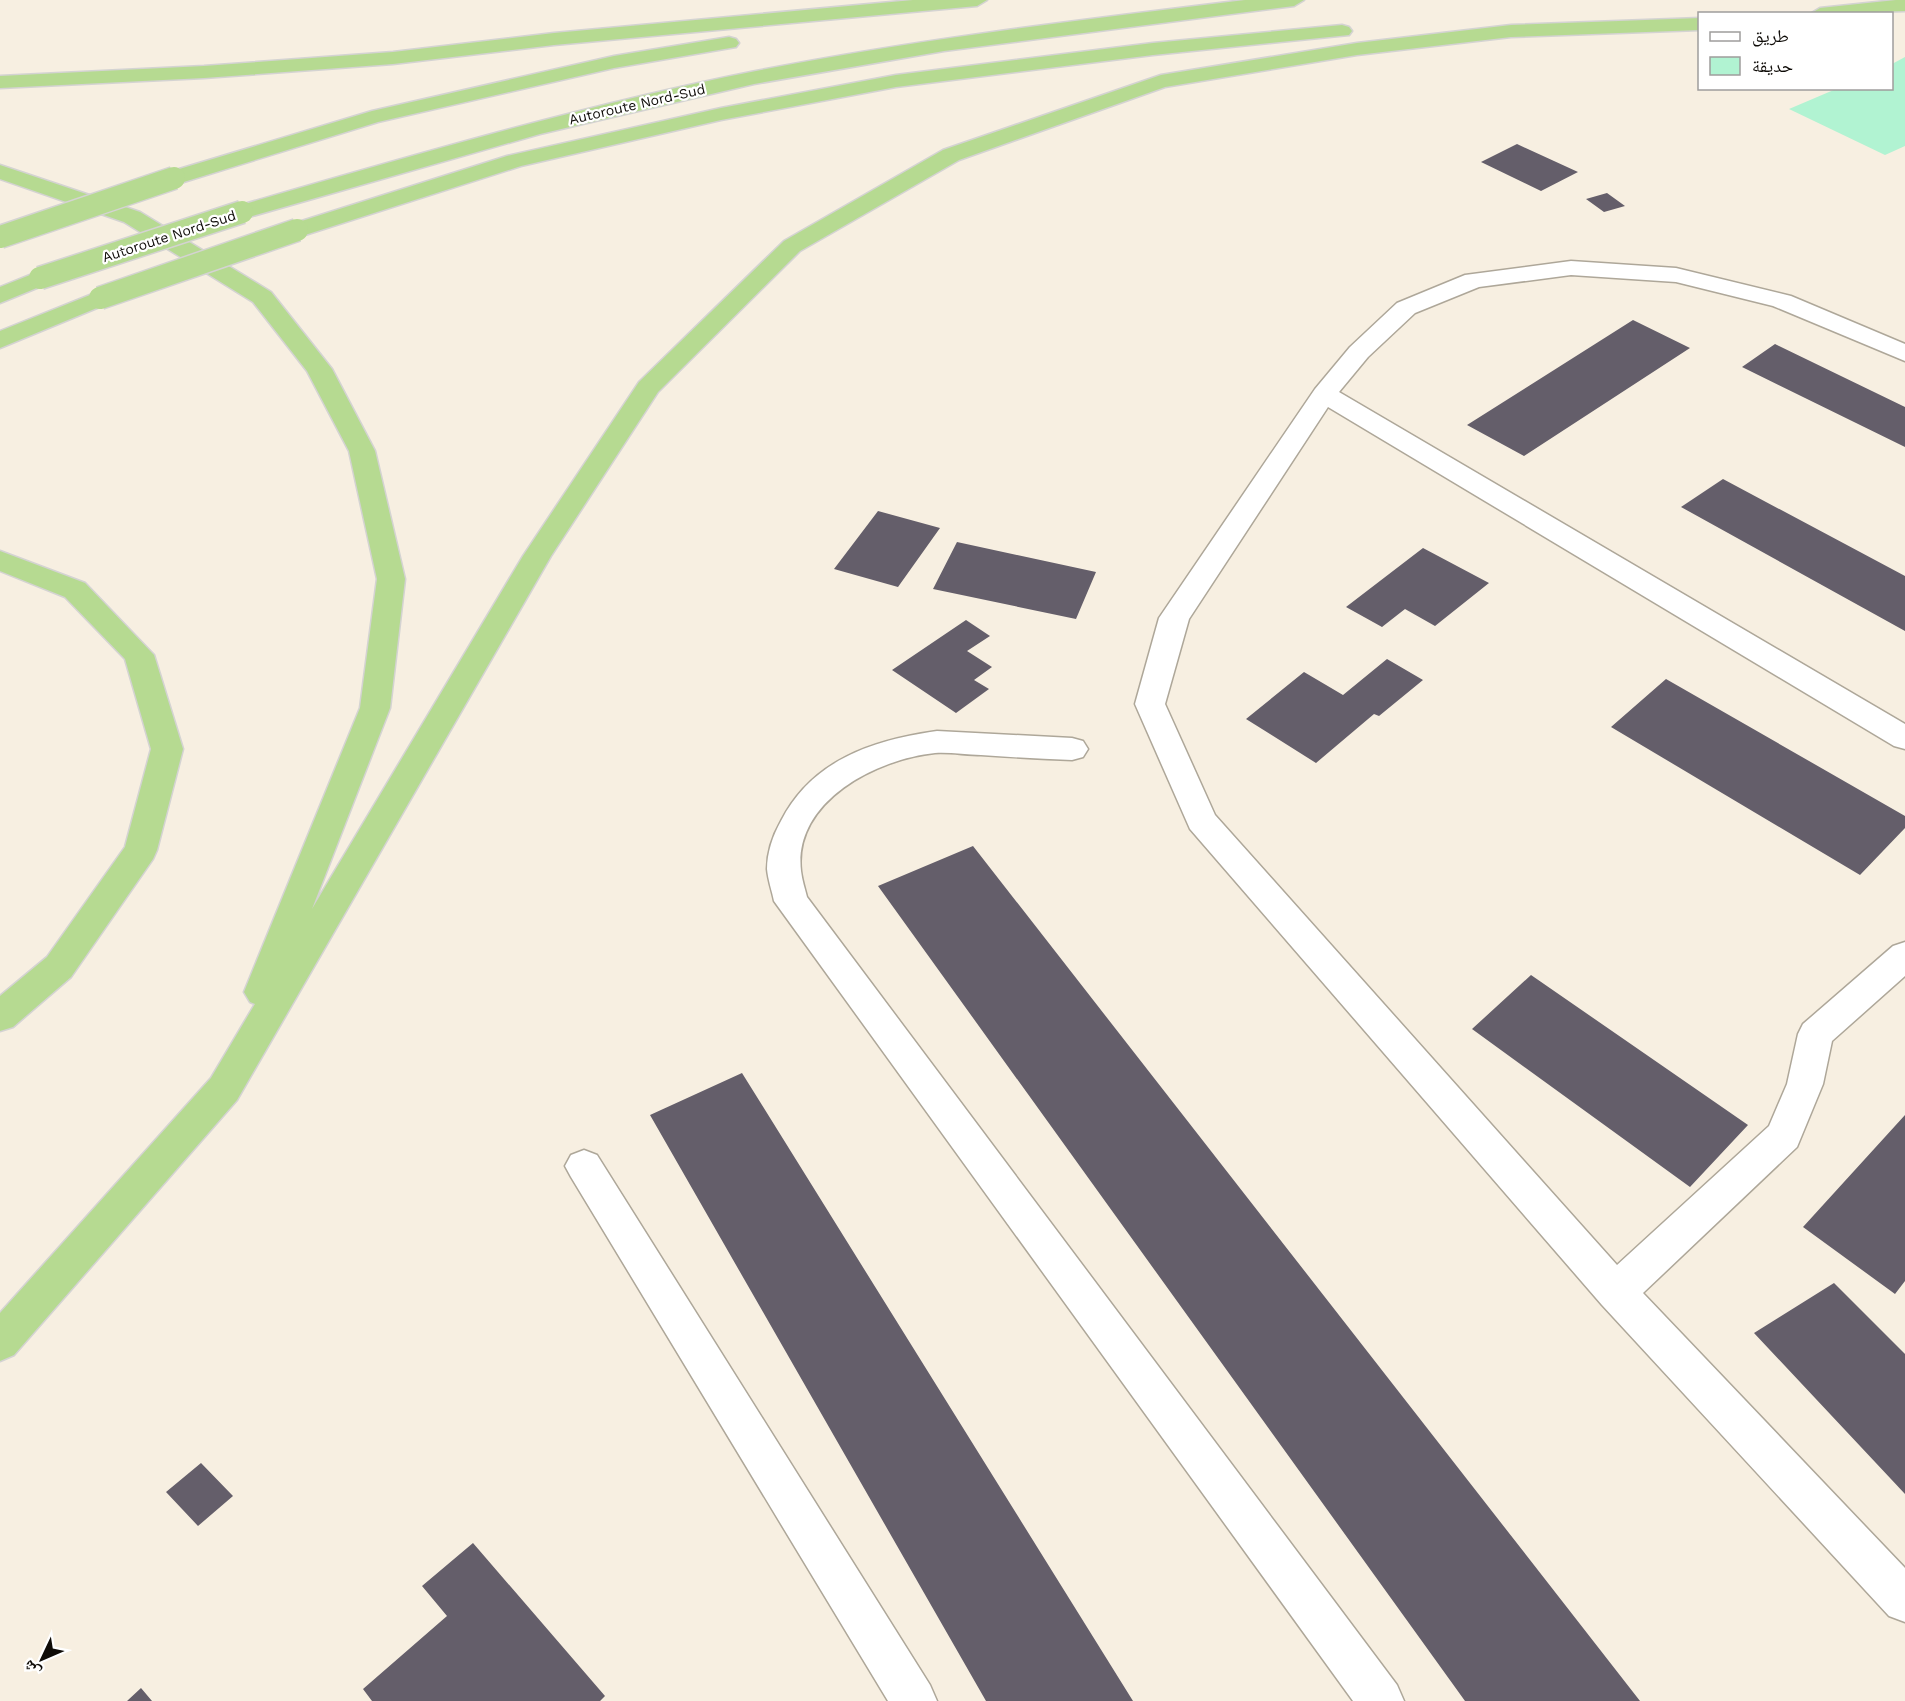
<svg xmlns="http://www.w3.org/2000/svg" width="1905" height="1701" font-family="'Work Sans','Noto Naskh Arabic',sans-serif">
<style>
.green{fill:#b1f3d2}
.building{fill:#645e6a}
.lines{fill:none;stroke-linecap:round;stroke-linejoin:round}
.minor-casing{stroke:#aea799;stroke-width:3}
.highway-casing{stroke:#d4d3d2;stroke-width:3}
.minor{fill:#fff;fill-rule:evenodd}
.highway{fill:#b6da91;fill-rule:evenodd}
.highway-bridge-casing{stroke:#d4d3d2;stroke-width:25;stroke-linecap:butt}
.highway-bridge{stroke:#b6da91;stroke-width:22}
.labels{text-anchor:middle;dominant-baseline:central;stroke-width:4.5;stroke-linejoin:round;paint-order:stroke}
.far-street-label{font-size:14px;fill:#0e0b07;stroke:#fff}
</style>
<rect width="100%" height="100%" fill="#f7efe1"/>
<!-- green -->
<path class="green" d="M1905,57V146L1885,155L1789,109L1836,89L1892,88V64Z"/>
<!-- building -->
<path class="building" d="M1517,144L1578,172L1541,191L1481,162Z
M1607,193L1625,206L1604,212L1586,199Z
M1633,320L1690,348L1524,456L1467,425Z
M1775,344L1905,407V447L1742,367Z
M1723,479L1905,576V631L1681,507Z
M878,511L940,528L898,587L834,569Z
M957,542L1096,572L1076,619L933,589Z
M1423,548L1489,583L1435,626L1405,609L1382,627L1346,607Z
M966,620L990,636L967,651L992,667L974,680L989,689L956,713L892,670Z
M1387,659L1423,680L1379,716L1374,714L1316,763L1246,719L1304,672L1343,695Z
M1666,679L1905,816V828L1860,875L1611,727Z
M973,846L1640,1701H1465L878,886Z
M1531,975L1748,1125L1690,1187L1472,1029Z
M742,1073L1133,1701H986L650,1115Z
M1905,1115V1281L1895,1294L1803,1227Z
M1834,1283L1905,1354V1494L1754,1333Z
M201,1463L233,1496L198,1526L166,1492Z
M473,1543L605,1696L600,1701H372L363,1689L447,1616L422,1586Z
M141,1688L152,1701H127Z"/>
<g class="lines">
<defs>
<path id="minor" d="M1571,261L1676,268L1791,296L1905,344V361L1773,306L1676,282L1571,275L1479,287L1415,313L1368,357L1339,392L1905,724V749L1894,746L1328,407L1189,619L1165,704L1215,815L1617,1265L1769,1126L1787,1084L1798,1034L1803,1024L1893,946L1905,942V976L1832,1041L1823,1084L1797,1147L1643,1293L1905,1568V1622L1889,1616L1602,1305L1190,829L1135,704L1159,618L1315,389L1350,347L1397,303L1465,275Z
M937,731L1072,738L1083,741L1088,749L1083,757L1072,760C1042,759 1011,757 981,755C966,755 950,752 935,753C877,759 793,801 801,871C802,880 805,889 807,897L1397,1685L1404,1701H1353L774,901C772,891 768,880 767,869C767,853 773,835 781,821C812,760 873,740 937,731Z
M584,1150L597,1155L930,1685L937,1701H888L571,1177L565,1166L571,1155Z"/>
<path id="highway" d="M913,0H987L977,6L554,45L393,64L204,78L0,88V76L204,66L393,52L554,33Z
M1245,0H1304L1294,6L944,51L754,84L540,134L242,219L234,217L230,212L234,207C407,157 580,106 756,71C918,39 1081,20 1245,0Z
M1896,0H1905V11L1810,14L1820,8Z
M1700,18V30L1511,37L1357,55L1165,87L959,160L800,251L658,392L551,556L237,1100L14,1355L0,1361V1313L211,1078L255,1004L250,1002L244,992L360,708L377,579L349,451L307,371L253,302L124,222L0,179V165L140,212L271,292L332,369L375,451L405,579L390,708L312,909L523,556L639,382L784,241L943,150L1161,75L1357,43L1511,25Z
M1342,25L1349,27L1352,31L1349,35L1153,55L896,87L721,120L521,166L305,235H289L285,230L289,225L507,156L721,108L896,75L1153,43Z
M729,37L736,39L739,43L736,47L614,68L378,122L174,185L166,183L163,178L166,173L372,111L614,56Z
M40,271L49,273L52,278L49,283L0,303V287Z
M100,291L109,293L112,298L109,303L0,348V331Z
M0,551L85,583L154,655L183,749L157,850L153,859L71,977L13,1027L0,1031V996L47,957L125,847L151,749L125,659L65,597L0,571Z"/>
</defs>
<!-- minor casing -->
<use href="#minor" class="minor-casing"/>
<!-- highway casing -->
<use href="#highway" class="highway-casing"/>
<!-- minor -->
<use href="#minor" class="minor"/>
<!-- highway -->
<use href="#highway" class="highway"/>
<defs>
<path id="highway-bridge" d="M0,237L174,178
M40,278L242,212
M100,298L297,230"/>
</defs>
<!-- highway-bridge casing -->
<use href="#highway-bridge" class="highway-bridge-casing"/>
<!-- highway-bridge -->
<use href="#highway-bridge" class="highway-bridge"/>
</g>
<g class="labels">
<!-- far-street labels -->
<g class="far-street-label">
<text transform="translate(637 104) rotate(-13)">Autoroute Nord-Sud</text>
<text transform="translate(169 236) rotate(-18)">Autoroute Nord-Sud</text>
</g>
</g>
<!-- legend -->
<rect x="1698" y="12" width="195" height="78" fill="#ffffff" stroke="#9f9d9c" stroke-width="1.5"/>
<rect x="1710" y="32" width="30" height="9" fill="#ffffff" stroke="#9f9d9c" stroke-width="1.5"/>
<text x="1752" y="42" font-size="18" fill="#0e0b07">طريق</text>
<rect x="1710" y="57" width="30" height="18" fill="#b1f3d2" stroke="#9f9d9c" stroke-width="1.5"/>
<text x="1752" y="72" font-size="18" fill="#0e0b07">حديقة</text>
<!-- north arrow -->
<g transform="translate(42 1659) rotate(226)" stroke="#ffffff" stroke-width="4.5" paint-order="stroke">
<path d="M0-4.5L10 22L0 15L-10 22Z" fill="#0e0b07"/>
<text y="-9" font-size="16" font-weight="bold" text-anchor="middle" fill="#0e0b07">ش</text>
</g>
</svg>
